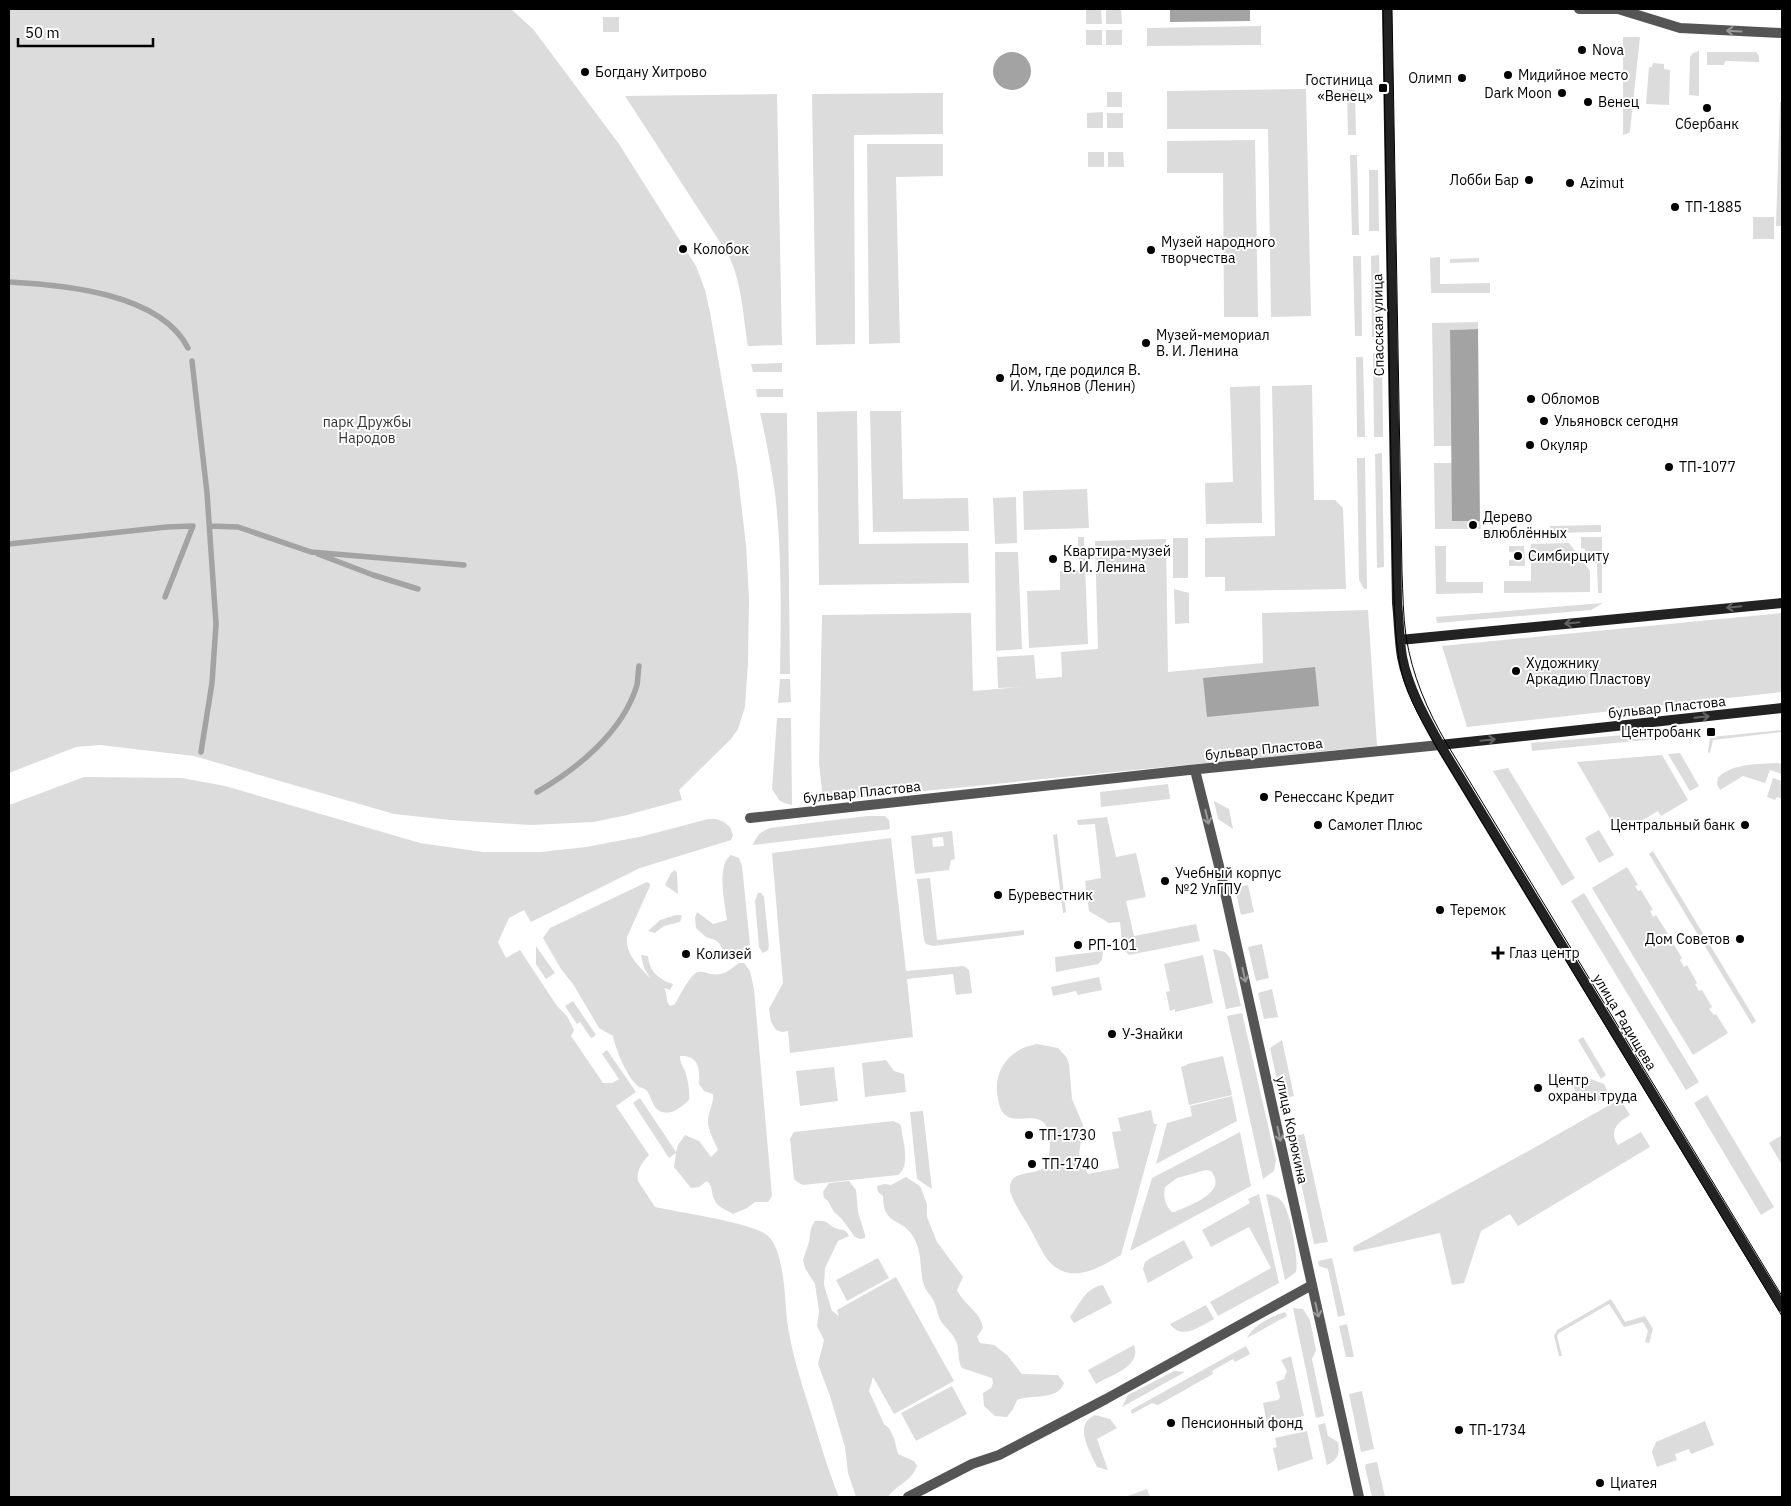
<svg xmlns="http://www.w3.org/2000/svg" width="1791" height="1506" font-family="'IBM Plex Sans',sans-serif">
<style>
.green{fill:#dcdcdc;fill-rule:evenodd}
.water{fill:#a3a3a3}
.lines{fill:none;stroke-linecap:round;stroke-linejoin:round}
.stream{stroke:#a3a3a3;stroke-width:5.5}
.street{stroke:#555;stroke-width:10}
.secondary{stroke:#222;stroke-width:10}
.tram{stroke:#000;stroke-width:1}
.oneway{stroke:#999}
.oneway2{stroke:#646464}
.poi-dot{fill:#000;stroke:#fff;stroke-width:2}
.labels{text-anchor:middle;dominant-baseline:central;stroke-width:4;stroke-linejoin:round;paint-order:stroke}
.poi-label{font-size:14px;fill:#000;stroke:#fff;text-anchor:start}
.street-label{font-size:14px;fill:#000;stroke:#fff}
.park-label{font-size:14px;fill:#333;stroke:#fff}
</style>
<rect width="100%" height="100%" fill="#fff"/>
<!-- green -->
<path class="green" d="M9,9H511L533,29L619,144L696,266L705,290L710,312L737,468L746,545L749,598L748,663L745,707L738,729L731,739L679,790L682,800L627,815L594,822L531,825L450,820L394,814L194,756L100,745L76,747L9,773Z
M1086,9H1101L1102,24H1086Z
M1106,9H1121L1122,24H1106Z
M603,17H619V32H603Z
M1261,26V45L1147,46V28Z
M1086,30H1102V45H1086Z
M1106,30H1122V45H1106Z
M1623,37H1640L1630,131L1629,133L1623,135Z
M1699,51V96L1689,95L1690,57L1693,53Z
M1707,52H1756L1759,56V62L1725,61L1724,65H1707Z
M1653,63L1664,64V69L1670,70L1669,105L1646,104L1649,67H1652Z
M1306,89L1311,316L1271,317L1268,129H1167V91Z
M1347,90H1355L1356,135H1348Z
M1107,92H1122V107H1107Z
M943,93V134L854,135L855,344L816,345L812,94Z
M777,94L782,345L748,346C743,316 742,284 729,256L625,96Z
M1780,102L1782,103V226H1776Z
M1103,112V128H1087V113Z
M1107,113H1123V128H1107Z
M1255,140L1258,317H1224L1223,173H1167V141Z
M867,144H943V176L896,177L900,343L869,344Z
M1088,152H1104V167H1088Z
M1108,152H1123L1124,167H1108Z
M1350,155H1357L1359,235H1352Z
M1369,170H1378L1379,231H1369Z
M1753,217H1774V239H1753Z
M1379,255L1381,337H1372L1371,256Z
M1353,256H1361L1362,336H1355Z
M1440,257V284L1490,283V293H1431L1430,258Z
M1479,258V262L1450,263V259Z
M1478,322V329L1450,330L1451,446H1434L1432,323Z
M1373,353H1382L1383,437H1374Z
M1356,357H1363L1365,437H1357Z
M782,363V372H753L751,364Z
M1312,385L1314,500H1335L1343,508L1346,589L1225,591V577H1205V538L1275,536L1272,386Z
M1260,386L1262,523L1206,524L1205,483L1233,482L1230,387Z
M756,389H783V397H757Z
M857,411L859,544L968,543L969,583L819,585L817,412Z
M870,411H901L903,499L968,498L969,531L873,532Z
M760,413H787L790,674H780C781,614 782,552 775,493C771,466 766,439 760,413Z
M1382,453L1384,567L1377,568L1375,454Z
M1357,458H1365L1367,589H1364L1359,580Z
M1434,463H1452V521H1480L1481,529H1435Z
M1087,489L1089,528L1024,530L1023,491Z
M1016,497L1017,543L995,544L993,498Z
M1601,525V532L1550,533V526Z
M1078,537H1084L1088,644L1029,648L1027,591L1060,590V571H1079Z
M1581,537H1602V593H1598L1597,563H1589V556H1585V549L1581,548Z
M1188,538V578H1173V538Z
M1166,539L1168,672L1263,663L1262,613L1368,610L1377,746L823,801L819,763L822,615L971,613L973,691L1022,687L998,688L997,657L1034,655L1036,679L1062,677L1061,652L1098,649L1095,541Z
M1569,543L1590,571V592L1504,593V581H1531V544Z
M1435,546H1446V582H1483V593L1436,594Z
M1509,546H1524L1525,566H1509V560L1520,559V553L1509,552Z
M1018,552L1022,649L996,651L995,552Z
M1174,589L1189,593V623L1175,624Z
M1603,603L1591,610L1437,623L1436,617Z
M1782,613V692L1467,727L1442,646Z
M780,679H790L791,702L778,703Z
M777,718H791L792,805L784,803L779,800L772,789Z
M1782,730V732L1713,740L1710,753L1708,752L1710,737Z
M1647,733L1659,734L1667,738L1532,751L1531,743Z
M1680,753L1699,786L1690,791L1668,754Z
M1662,755L1688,800L1661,816L1658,811L1619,834L1577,762Z
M1778,763L1782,764V774L1770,770L1765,783L1743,776L1720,790L1717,784L1718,778C1731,763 1760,764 1778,763Z
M1508,768L1575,878L1562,886L1493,771Z
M84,777L182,778L225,786L420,843L483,852H541L586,847L644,836L708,819H716L724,822L730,827L733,835L731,840L728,841L640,868L531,922L524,910L509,918L498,942L506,958L520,950L557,1006L567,1016L574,1030L571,1036L603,1083H612L619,1079L602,1054L607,1050L636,1092L616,1106L649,1155C642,1163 636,1170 638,1181L655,1207C677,1212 755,1223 768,1236C784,1250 785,1299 787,1320C791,1350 800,1378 809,1407C819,1438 827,1468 839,1497H9V805Z
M1773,778L1782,781V799L1777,797L1775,800L1767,797Z
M1168,784L1170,799L1101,807L1100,792Z
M1214,801L1229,809L1233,829L1218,819Z
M867,816H885L889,820L890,829L753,845C757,835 760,832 770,828Z
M1107,817L1116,857L1136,853L1146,897L1126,901L1134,936L1196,924L1200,941L1129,955L1123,949L1120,922L1109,923L1089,911L1085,881L1101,878L1095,824L1078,825L1077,820Z
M1599,830L1614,855L1599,863L1585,838Z
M952,831L955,859L951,860L949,870L915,874L911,836ZM943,837L944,846L933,847L932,838Z
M1057,834L1066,912L1063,913L1053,835Z
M891,838L906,971L964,966L969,970L972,993L956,995L953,974L907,979L913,1037L790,1053L788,1031L782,1032L776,1030L771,1022L769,1009L783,983L772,853Z
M1653,851L1756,1021L1752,1024L1649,854Z
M731,855L739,858L742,866L750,944L746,950L724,953L720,944L715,940L706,937L696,928L695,918L697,912L713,924L727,920C725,905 716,865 731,855Z
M1627,867L1638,885L1635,886L1638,891L1641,890L1653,910L1650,911L1653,917L1656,915L1668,934L1665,936L1668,941L1671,940L1682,958L1680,960L1684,967L1687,965L1697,983L1695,984L1699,991L1702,990L1712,1007L1709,1009L1714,1015L1716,1014L1728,1033L1693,1055L1592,888Z
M675,870L677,873L678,894L665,885L671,873Z
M930,878L937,940L1024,930V935L933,946L926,944L924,940L917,879Z
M647,882L650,884V886L627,937C625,954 639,966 650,978L644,968L641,955L648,956C649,971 659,980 673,984L670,990L664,988C668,994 665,1001 670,1006L675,1004C679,997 691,973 698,972C702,971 707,973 710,974C725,976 729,970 739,963H744L750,971L754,989L772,1196L768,1202H755L747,1208L733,1214C726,1210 717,1207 714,1199C711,1192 713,1186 707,1181L699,1187L691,1188L674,1167L676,1153L669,1158L633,1103L640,1098L676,1152L678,1145L685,1135L699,1141L711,1157L718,1150C715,1142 708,1131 708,1122C708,1113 714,1103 713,1094L704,1091L699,1084C700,1069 699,1055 680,1056C680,1062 682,1065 685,1071C688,1080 690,1091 689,1100C681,1107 673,1115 662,1112C652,1109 652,1096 646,1090C644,1088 642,1088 639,1087C627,1078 616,1050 613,1036L599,1028L573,984L561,969L543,938L550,928Z
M1248,885L1254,912L1241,915L1235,888Z
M758,893H761L764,897L769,946L768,950L763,953L759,947L755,901Z
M1584,893L1699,1082L1686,1090L1571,901Z
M676,915H682L680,922L664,926L655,933L648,931L660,920Z
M1262,944L1269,978L1256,981L1248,947Z
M536,946L555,973L546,979L536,964Z
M1213,949L1225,952L1230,958L1241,1006L1226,1009Z
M1103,951L1102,960L1098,964L1056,972L1055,957Z
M1203,955L1213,1003L1175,1012V1009L1170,1011L1166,992L1170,991L1164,964Z
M1099,977L1102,990L1078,995L1076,991L1053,996L1051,987Z
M1272,989L1278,1017L1264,1019L1258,993Z
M573,1001L596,1035L591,1038L580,1022L577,1024L565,1006Z
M1242,1013L1276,1160L1274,1171L1263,1179L1227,1016Z
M1583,1037L1606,1075L1601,1079L1578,1040Z
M1282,1040L1294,1096L1281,1099L1270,1048Z
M1037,1044L1058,1048L1067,1058L1069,1064L1072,1099L1083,1125L1079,1155L1088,1174L1119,1168L1112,1132L1121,1131L1118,1118L1151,1110L1154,1124H1157L1121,1255C1096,1270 1066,1287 1045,1256C1040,1248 1036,1240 1032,1232C1025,1219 1014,1205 1010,1191C1008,1167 1036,1178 1047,1165C1050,1153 1053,1133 1044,1123C1034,1112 1016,1125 1004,1114C999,1108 998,1100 997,1092C995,1067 1012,1048 1037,1044Z
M1223,1056L1232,1095L1189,1105L1181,1067L1187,1065V1064Z
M886,1060L894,1071L904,1074L906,1092L865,1097L862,1063Z
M834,1067L838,1101L800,1106L796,1071Z
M1583,1076L1604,1084L1607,1090L1605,1098C1595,1103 1585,1105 1576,1098L1575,1090L1572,1084L1576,1079Z
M1707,1095L1774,1207L1761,1215L1694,1103Z
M1232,1096L1237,1121L1156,1164L1167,1123L1192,1116L1190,1106Z
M1620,1099L1630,1115C1618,1122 1608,1131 1618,1145L1641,1132L1650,1147L1518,1226L1510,1214L1481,1231L1464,1283L1452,1285L1440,1233L1354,1252L1353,1247L1532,1149Z
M923,1111L932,1189L917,1179L910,1112Z
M893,1121L900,1124L901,1127C903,1141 911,1166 898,1175L803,1185L799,1183L794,1179L790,1139L794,1132Z
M1240,1132L1251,1186L1130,1251L1152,1178ZM1206,1170L1211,1171C1229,1193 1189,1205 1175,1212H1172C1165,1205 1163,1197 1165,1187L1177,1178Z
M1304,1134L1328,1242L1314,1244L1292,1141L1294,1136Z
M1782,1135V1165L1769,1143Z
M906,1177L920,1186L927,1204V1217L937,1242L963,1277L957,1290C964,1305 981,1312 983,1328L977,1337L980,1343L994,1345L1007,1355L1022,1374L1058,1375L1064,1383C1058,1401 1031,1394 1017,1400L1013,1409L1007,1417L995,1416L984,1406L983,1393L991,1388L993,1383L992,1378L962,1368C957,1360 960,1350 956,1341C953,1334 947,1329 942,1323C937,1316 937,1305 932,1298C930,1294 925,1290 924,1285C919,1270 923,1257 915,1240C904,1216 883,1228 883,1196L878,1192L877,1186L884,1184L891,1185Z
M849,1181L856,1190L858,1212L865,1235V1238L860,1239L855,1237L841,1218L834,1212L828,1201L824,1198L823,1192L829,1183Z
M1259,1194L1279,1283L1218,1316L1210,1302L1271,1268L1249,1227L1211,1247L1202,1230L1250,1203L1248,1199Z
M1266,1194C1273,1195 1279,1197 1283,1203C1290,1212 1299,1260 1296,1272L1285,1280Z
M815,1221C829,1220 825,1223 835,1228C842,1231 846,1228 849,1236L838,1241L825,1268L824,1285L832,1311L839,1316L837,1310L896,1277L954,1381L894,1414L873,1377L869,1391L884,1424L889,1428L894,1438L898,1454L914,1461L917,1466C912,1481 896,1485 888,1497H856L848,1473L845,1447L830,1396L818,1364L824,1340L817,1326L819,1311L815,1284L805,1268L803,1260L809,1242L811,1228Z
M1184,1240L1193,1258L1148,1283L1143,1269L1145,1262L1149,1259Z
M878,1258L889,1278L847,1301L836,1280Z
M1332,1258L1345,1315L1338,1317L1328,1269L1319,1266L1318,1261Z
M1103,1285L1112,1303L1074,1323L1070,1317C1079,1305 1086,1287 1103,1285Z
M1611,1299L1625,1322L1645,1316L1653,1329L1649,1343L1645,1342L1648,1331L1643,1322L1624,1327L1609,1304L1559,1333L1557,1336L1562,1356H1559L1554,1336L1557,1330Z
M1206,1305L1214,1319C1200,1326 1182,1341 1170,1324Z
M1293,1308L1303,1309L1310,1320L1316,1350L1312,1359L1324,1416L1316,1418Z
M1285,1312L1287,1316L1247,1338C1254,1324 1271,1317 1285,1312Z
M1347,1324L1354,1357H1346L1339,1326Z
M1134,1345C1142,1367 1111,1375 1096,1384L1088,1370Z
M1246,1346L1250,1354L1235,1362L1233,1359L1212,1371L1213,1374L1158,1405L1152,1403L1132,1414L1131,1410Z
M1291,1356L1304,1416L1267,1424L1263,1403L1278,1400L1280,1397L1276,1382L1284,1379L1287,1371L1281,1360Z
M1174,1371L1185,1372L1122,1407L1128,1395Z
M952,1386L967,1414L916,1441L901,1413Z
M1362,1391L1374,1449L1361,1452L1349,1394Z
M1095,1415L1110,1419L1117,1428L1097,1439L1108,1470L1097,1467C1091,1453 1072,1425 1095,1415Z
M1705,1421L1714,1445L1691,1454L1689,1449L1675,1454L1677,1460L1657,1467L1652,1452L1656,1442Z
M1325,1423L1328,1436L1338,1442C1340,1454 1338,1460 1327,1465L1318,1425Z
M1307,1431L1313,1459L1278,1471L1273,1448L1277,1447L1275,1438Z
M1377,1462L1385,1497H1372L1365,1467L1366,1464Z
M1147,1489L1150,1497H1125Z"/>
<!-- water -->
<path class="water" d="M1170,9H1250V21L1170,22Z
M993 71a19 19 0 1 1 38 0a19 19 0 1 1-38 0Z
M1478,329L1480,521H1452L1450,330Z
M1315,667L1319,706L1207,717L1203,678Z"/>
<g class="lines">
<!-- stream -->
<path class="stream" d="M9,282C64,285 160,293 188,348
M192,361L207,493L216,624L212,683L201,752
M210,526L238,527L311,552L464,565
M9,544L167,527L193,526L165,597
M318,554L373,575L418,589
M537,792C577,769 623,732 637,685C638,679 638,672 639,666"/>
<!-- street -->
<path class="street" d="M1579,9H1618L1680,28L1782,33
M1195,770L1220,870L1359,1497
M750,818L1189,770L1440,745
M908,1497L972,1464L999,1455L1106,1399L1312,1285"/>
<!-- secondary -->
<path class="secondary" d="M1387,9L1397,603C1399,621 1399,639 1402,657C1408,688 1425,718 1440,745L1782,1307
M1400,640L1782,603
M1440,745L1782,708"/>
<!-- tram -->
<path class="tram" d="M1383,9L1393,574C1395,607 1394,642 1402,674C1409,700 1424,725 1437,748L1782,1316
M1392,9L1402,573C1403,594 1403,615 1406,636C1412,675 1427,710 1447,744L1782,1296"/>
</g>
<!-- one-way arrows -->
<defs><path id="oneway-shaft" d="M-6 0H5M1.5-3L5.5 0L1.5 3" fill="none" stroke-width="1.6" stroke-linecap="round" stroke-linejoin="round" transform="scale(1.25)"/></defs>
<g class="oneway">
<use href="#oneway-shaft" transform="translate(1734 31) rotate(-177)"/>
<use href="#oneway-shaft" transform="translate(1207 817) rotate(77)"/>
<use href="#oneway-shaft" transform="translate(1244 975) rotate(77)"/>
<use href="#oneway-shaft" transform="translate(1279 1134) rotate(78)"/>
<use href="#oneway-shaft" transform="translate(1317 1310) rotate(77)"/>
</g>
<g class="oneway2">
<use href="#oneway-shaft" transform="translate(1734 607) rotate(174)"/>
<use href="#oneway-shaft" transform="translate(1572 623) rotate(174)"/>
<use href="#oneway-shaft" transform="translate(1702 717) rotate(-6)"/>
<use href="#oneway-shaft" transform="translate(1488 740) rotate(-6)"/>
</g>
<!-- markers -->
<g class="poi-dot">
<circle cx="1582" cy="50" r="5"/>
<circle cx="585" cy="72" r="5"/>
<circle cx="1508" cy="75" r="5"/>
<circle cx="1462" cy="78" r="5"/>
<rect x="1378" y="83" width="10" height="10" rx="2.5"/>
<circle cx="1562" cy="93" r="5"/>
<circle cx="1588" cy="102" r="5"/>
<circle cx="1707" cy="108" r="5"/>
<circle cx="1529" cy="180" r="5"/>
<circle cx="1570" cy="183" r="5"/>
<circle cx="1675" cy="207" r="5"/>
<circle cx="683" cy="249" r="5"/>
<circle cx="1151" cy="250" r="5"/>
<circle cx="1146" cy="343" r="5"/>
<circle cx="1000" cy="378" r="5"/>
<circle cx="1531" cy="399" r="5"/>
<circle cx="1544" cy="421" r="5"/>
<circle cx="1530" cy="445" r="5"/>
<circle cx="1669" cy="467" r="5"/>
<circle cx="1473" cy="525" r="5"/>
<circle cx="1518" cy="556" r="5"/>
<circle cx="1053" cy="559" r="5"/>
<circle cx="1516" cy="671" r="5"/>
<rect x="1706" y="727" width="10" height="10" rx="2.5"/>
<circle cx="1264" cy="797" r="5"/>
<circle cx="1318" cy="825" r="5"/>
<circle cx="1745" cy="825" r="5"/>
<circle cx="1165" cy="881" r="5"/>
<circle cx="998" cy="895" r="5"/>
<circle cx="1440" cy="910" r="5"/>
<circle cx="1740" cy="939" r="5"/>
<circle cx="1078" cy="945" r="5"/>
<path d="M1495.5 945.5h5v5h5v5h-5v5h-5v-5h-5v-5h5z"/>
<circle cx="686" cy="954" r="5"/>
<circle cx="1112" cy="1034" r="5"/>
<circle cx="1538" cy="1088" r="5"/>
<circle cx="1029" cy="1135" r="5"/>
<circle cx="1032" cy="1164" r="5"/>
<circle cx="1171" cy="1423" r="5"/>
<circle cx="1459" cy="1430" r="5"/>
<circle cx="1600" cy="1483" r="5"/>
</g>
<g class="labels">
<!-- poi labels -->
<g class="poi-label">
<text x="1592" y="50">Nova</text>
<text x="595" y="72">Богдану Хитрово</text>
<text x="1518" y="75">Мидийное место</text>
<text x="1452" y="78" text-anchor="end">Олимп</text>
<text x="1373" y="80" text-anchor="end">Гостиница<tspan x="1373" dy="16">«Венец»</tspan></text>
<text x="1552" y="93" text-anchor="end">Dark Moon</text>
<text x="1598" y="102">Венец</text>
<text x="1707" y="124" text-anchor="middle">Сбербанк</text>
<text x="1519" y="180" text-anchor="end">Лобби Бар</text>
<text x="1580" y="183">Azimut</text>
<text x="1685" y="207">ТП-1885</text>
<text x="1161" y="242">Музей народного<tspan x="1161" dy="16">творчества</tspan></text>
<text x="693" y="249">Колобок</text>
<text x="1156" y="335">Музей-мемориал<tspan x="1156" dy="16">В. И. Ленина</tspan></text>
<text x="1010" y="370">Дом, где родился В.<tspan x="1010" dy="16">И. Ульянов (Ленин)</tspan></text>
<text x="1541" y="399">Обломов</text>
<text x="1554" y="421">Ульяновск сегодня</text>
<text x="1540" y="445">Окуляр</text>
<text x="1679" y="467">ТП-1077</text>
<text x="1483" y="517">Дерево<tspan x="1483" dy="16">влюблённых</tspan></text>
<text x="1063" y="551">Квартира-музей<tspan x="1063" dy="16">В. И. Ленина</tspan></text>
<text x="1528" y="556">Симбирциту</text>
<text x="1526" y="663">Художнику<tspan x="1526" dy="16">Аркадию Пластову</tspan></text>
<text x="1701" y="732" text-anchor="end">Центробанк</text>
<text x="1274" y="797">Ренессанс Кредит</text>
<text x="1328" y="825">Самолет Плюс</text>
<text x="1735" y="825" text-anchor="end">Центральный банк</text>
<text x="1175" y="873">Учебный корпус<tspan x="1175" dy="16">№2 УлГПУ</tspan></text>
<text x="1008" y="895">Буревестник</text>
<text x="1450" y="910">Теремок</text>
<text x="1730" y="939" text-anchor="end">Дом Советов</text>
<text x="1088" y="945">РП-101</text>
<text x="1509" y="953">Глаз центр</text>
<text x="696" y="954">Колизей</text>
<text x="1122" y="1034">У-Знайки</text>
<text x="1548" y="1080">Центр<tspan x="1548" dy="16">охраны труда</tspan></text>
<text x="1039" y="1135">ТП-1730</text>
<text x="1042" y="1164">ТП-1740</text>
<text x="1181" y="1423">Пенсионный фонд</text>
<text x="1469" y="1430">ТП-1734</text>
<text x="1610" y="1483">Циатея</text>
</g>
<!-- street labels -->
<g class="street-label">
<text transform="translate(1378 325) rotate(-91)">Спасская улица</text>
<text transform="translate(1667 707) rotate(-6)">бульвар Пластова</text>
<text transform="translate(1264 749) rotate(-6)">бульвар Пластова</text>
<text transform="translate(862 792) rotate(-6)">бульвар Пластова</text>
<text transform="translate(1625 1022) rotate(59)">улица Радищева</text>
<text transform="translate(1292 1130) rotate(78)">улица Корюкина</text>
</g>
<!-- park labels -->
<g class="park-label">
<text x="367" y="422">парк Дружбы<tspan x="367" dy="16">Народов</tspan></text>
</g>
</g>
<!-- border -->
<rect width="1791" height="1506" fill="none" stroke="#000000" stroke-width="20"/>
<!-- scale -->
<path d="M18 38v8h135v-8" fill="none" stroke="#000000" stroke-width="2.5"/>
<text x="25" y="38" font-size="15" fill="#000000" stroke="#ffffff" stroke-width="4" paint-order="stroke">50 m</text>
</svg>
